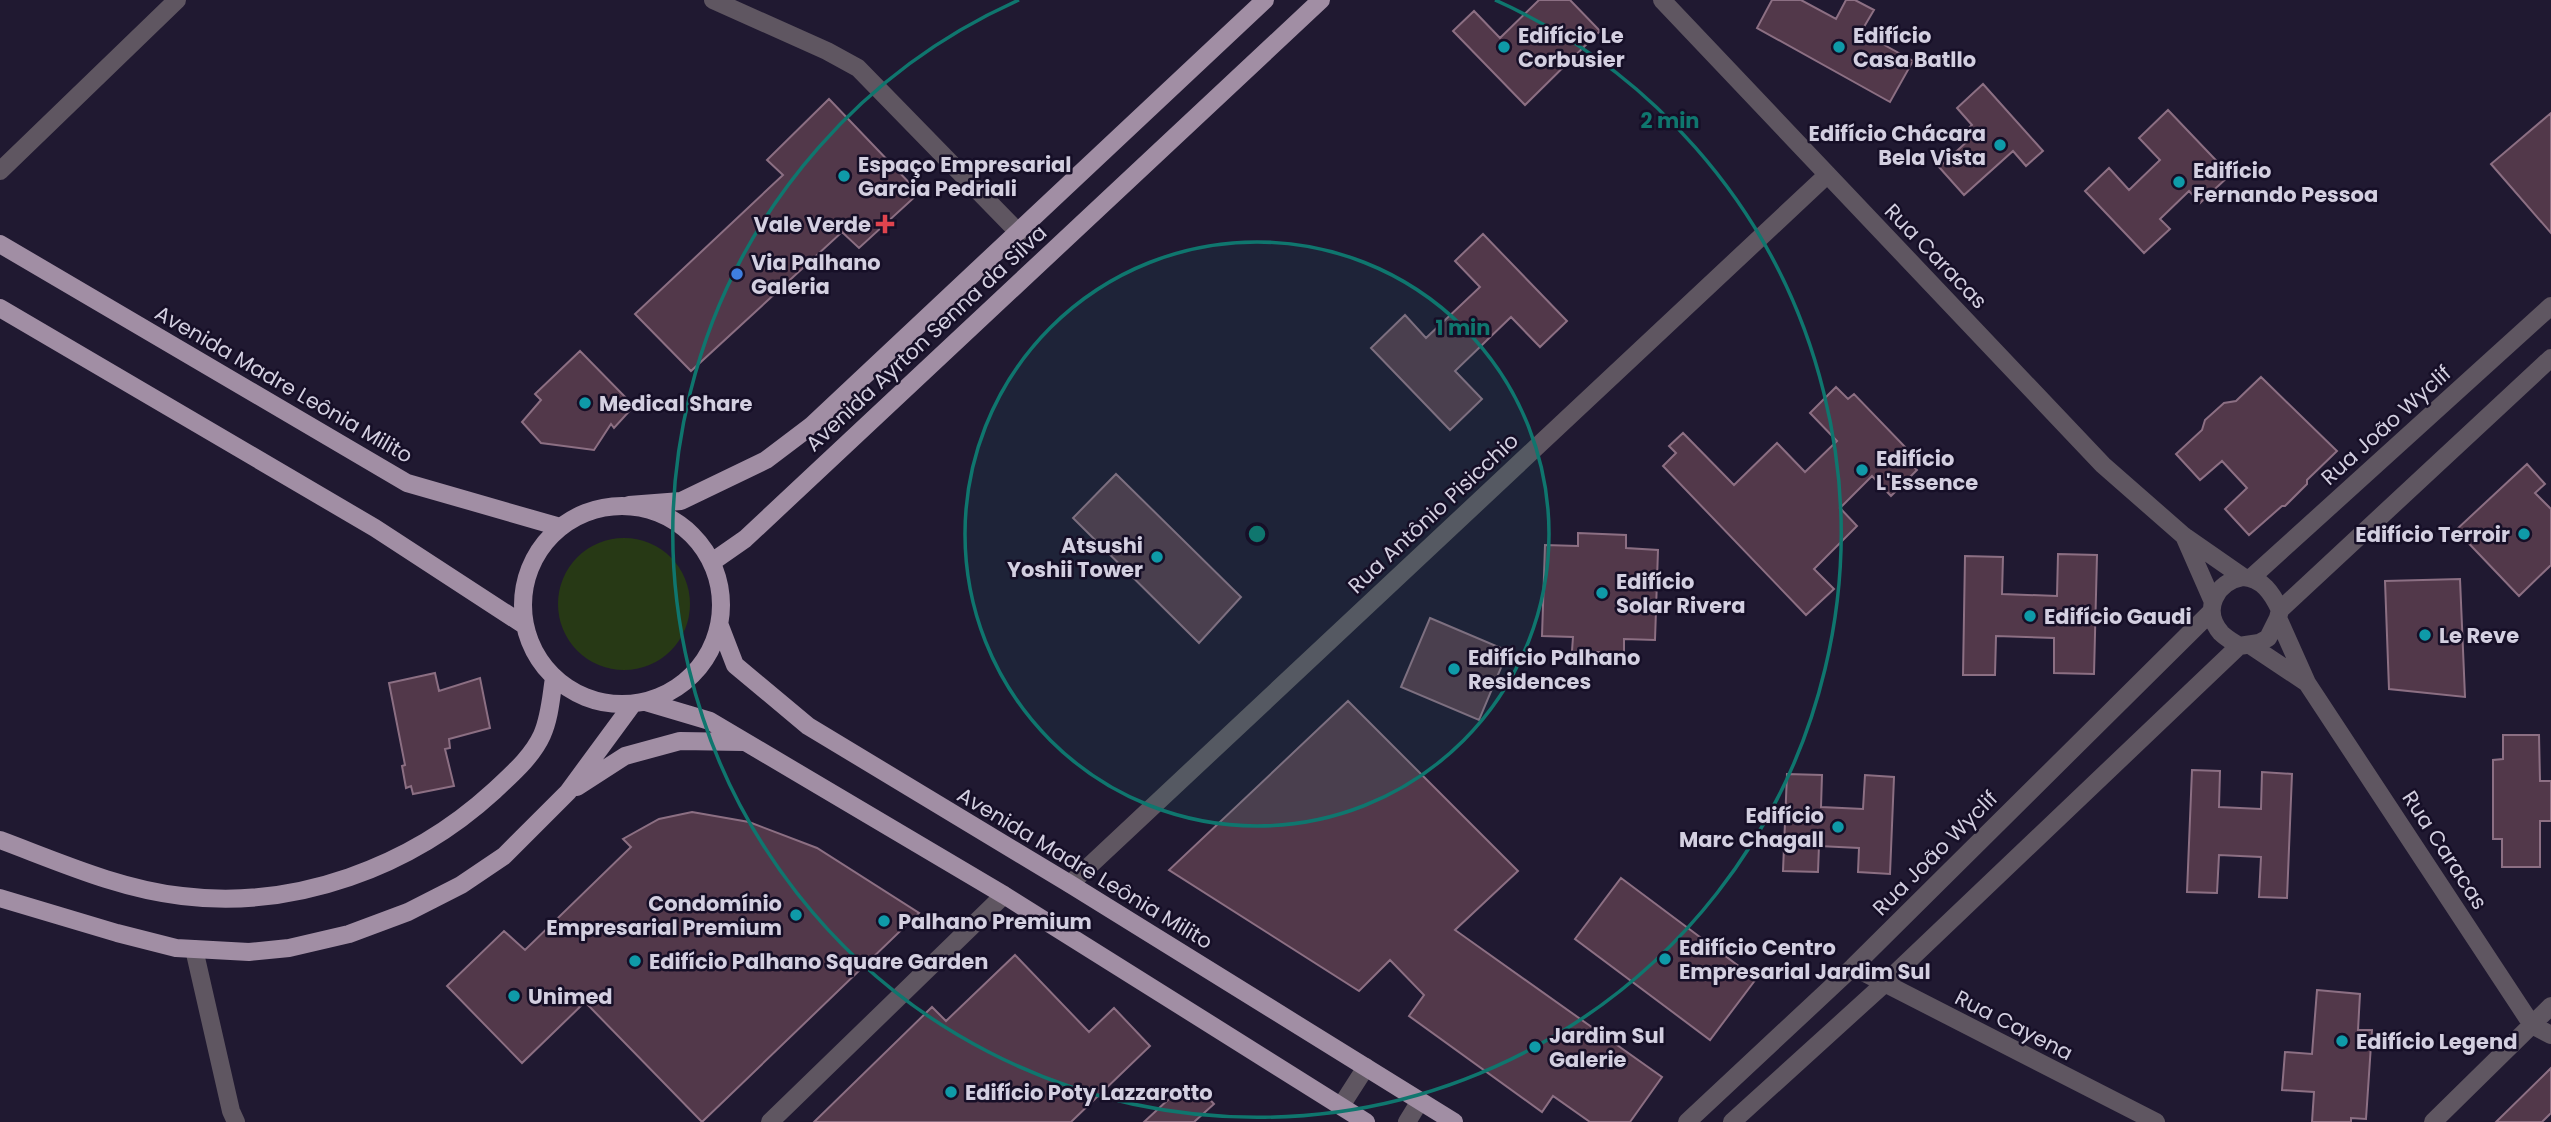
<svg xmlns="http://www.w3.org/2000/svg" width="2551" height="1122" font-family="Poppins,sans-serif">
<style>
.green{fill:#273915}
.building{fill:#52384a;stroke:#8c6f83;stroke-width:2}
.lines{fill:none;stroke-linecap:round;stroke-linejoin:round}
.minor{stroke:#5f5661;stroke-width:18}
.major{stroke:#a18ea4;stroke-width:18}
.ring{fill:none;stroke:#0f766e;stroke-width:3.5}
.culture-dot{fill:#0f9aa8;stroke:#160f27;stroke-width:2.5}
.health-dot{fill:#e0444e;stroke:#160f27;stroke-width:2.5}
.shop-dot{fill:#3f7fe0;stroke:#160f27;stroke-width:2.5}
.labels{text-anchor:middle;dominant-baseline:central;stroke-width:5;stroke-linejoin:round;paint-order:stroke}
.poi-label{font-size:21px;font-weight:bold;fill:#d3cfe0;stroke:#160f27;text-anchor:start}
.street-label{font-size:21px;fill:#d3cfe0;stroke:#160f27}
.centre{fill:#0f766e;stroke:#160f27;stroke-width:3.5}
.ring-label{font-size:21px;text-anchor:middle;font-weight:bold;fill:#0f766e;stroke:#160f27;stroke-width:5;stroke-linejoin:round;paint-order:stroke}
</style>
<rect width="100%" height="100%" fill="#201931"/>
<!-- green -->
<path class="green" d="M558 604a66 66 0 1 1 132 0a66 66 0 1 1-132 0Z"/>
<!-- building -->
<path class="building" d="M1539,0H1570L1600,31L1525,105L1453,31L1474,11L1500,38Z
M1772,0H1801L1836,19L1846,0H1855L1874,10L1861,32L1913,61L1890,102L1757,28Z
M1983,84L2043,151L2026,166L2013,151L1964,195L1939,167L1970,139L1964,132L1972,125L1957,108Z
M829,99L919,193L859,248L842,232L691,371L635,314L783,175L767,160Z
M2168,110L2230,175L2200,203L2189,191L2160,219L2170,229L2144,253L2085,191L2109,168L2129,190L2160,160L2139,138Z
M2551,113V233L2491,164Z
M1483,234L1567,321L1540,347L1511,317L1455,371L1482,399L1450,430L1371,348L1405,315L1426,338L1480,287L1455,261Z
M580,351L634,406L614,428L611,424L594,450L541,443L522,422L541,400L535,394Z
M2261,377L2337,451L2307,480V484L2285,506H2282L2249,535L2225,509L2247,488L2222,461L2200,480L2176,454L2202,430L2205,420L2224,403L2236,401Z
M1836,387L1848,399L1854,394L1907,449L1902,454L1917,470L1891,496L1872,476L1840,508L1857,526L1814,569L1834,589L1806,615L1663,466L1676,453L1669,446L1683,433L1734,485L1777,443L1805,472L1837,441L1810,413Z
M2527,464L2545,484L2535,493L2551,509V565L2519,596L2456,530Z
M1116,474L1241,597L1199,643L1073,518Z
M1578,533L1626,535V548L1658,550L1655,640L1624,639V653L1572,651L1573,637L1542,636L1545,545L1578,546Z
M2058,554L2097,555L2094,674L2054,673V638L1996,636L1995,675H1963L1965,556L2003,557L2002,594L2057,596Z
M2460,579L2465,697L2389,689L2385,581Z
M1430,618L1508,651L1479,720L1401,687Z
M435,673L439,691L480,678L490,728L449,739L450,748L445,749L454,786L413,794L411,786L406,788L402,766L405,765L389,683Z
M1348,701L1518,871L1455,930L1662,1077L1630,1122H1590L1553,1096L1542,1112L1409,1016L1424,995L1390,960L1359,991L1169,870Z
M2503,735H2539L2540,781H2551V821H2540V867H2502V839H2493V760L2503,759Z
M2192,770L2220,771L2219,807L2261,809L2262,772L2292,774L2287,898L2259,897L2261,857L2219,855L2217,893L2187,892Z
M1787,774L1822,775L1821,807L1863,809L1865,775L1894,777L1890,874L1858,872L1859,848L1819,846L1818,872L1783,871Z
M692,812L749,822L817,848L919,913L702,1122L585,1002L522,1063L447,986L504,931L525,950L631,847L623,839L659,819Z
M1621,878L1756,979L1710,1040L1575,939Z
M1015,955L1089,1032L1114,1008L1150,1046L1071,1122H814L932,1007L946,1021Z
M2317,990L2360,994L2358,1030H2372L2366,1119L2351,1118V1122H2312L2314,1092L2282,1090L2285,1052L2312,1054Z
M2551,1068V1113L2542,1122H2496Z
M1183,1086L1192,1095L1199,1088L1214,1104L1194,1122H1144Z"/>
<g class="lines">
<!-- minor -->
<path class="minor" d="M713,0L827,51L858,68L1019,233
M1662,0L2103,465L2184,536L2243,577C2262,578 2272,593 2280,610L2278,618L2307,683L2532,1025L2551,1035
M0,171L177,0
M2184,536L2213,602
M2243,577C2216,582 2201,610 2221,633C2226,638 2233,642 2239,646L2259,643L2268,638L2278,618
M2252,577L2551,306
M2280,610L2551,358
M2250,645L2307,683
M1070,884L1827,175
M194,949L231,1111L236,1122
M1853,967L2156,1122
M1341,1106L1366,1067
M770,1122L1004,895
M1407,1122L1420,1101
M1687,1122L1853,967L2211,612
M1732,1122L1884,984L2239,646
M2433,1122L2551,1006"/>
<!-- major -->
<path class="major" d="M0,244L407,483L560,527
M0,308L375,528L524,625
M629,505L681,501L766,460L811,426L1265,0
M523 605a99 99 0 1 1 198 0a99 99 0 1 1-198 0Z
M712,562L745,539L1321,0
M720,626L735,665L808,726L1070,884L1454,1122
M646,702L710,721L1004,895L1366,1122
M577,787L625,756L680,741L744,742
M0,840C59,862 119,889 182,896C295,910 411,867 494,791C512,774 532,757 542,735C550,717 551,697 554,678
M0,898L117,933L176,948L249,952L289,948L349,934L408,912L461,885L504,856L568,792L632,705"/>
</g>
<!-- distance rings -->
<circle cx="1257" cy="534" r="292" fill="#0f766e" fill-opacity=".12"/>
<g class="ring">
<circle cx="1257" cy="534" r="292"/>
<path d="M1495 0A584 584 0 1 1 1019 0"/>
</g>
<!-- markers -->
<g class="culture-dot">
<circle cx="1504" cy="47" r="7"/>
<circle cx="1839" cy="47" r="7"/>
<circle cx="2000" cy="145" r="7"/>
<circle cx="844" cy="176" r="7"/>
<circle cx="2179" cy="182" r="7"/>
<circle cx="585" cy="403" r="7"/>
<circle cx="1862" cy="470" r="7"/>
<circle cx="2524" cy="534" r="7"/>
<circle cx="1157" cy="557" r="7"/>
<circle cx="1602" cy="593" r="7"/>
<circle cx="2030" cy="616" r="7"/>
<circle cx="2425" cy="635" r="7"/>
<circle cx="1454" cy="669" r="7"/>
<circle cx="1838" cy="827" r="7"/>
<circle cx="796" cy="915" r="7"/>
<circle cx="884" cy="921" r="7"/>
<circle cx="1665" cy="959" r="7"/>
<circle cx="635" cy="961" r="7"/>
<circle cx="514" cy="996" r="7"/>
<circle cx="2342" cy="1041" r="7"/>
<circle cx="1535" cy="1047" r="7"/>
<circle cx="951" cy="1092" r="7"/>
</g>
<path class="health-dot" d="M881.5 213.5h7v7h7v7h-7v7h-7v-7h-7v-7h7z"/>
<circle class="shop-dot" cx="737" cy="274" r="7"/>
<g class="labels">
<!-- poi labels -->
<g class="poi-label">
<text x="1518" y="35">Edifício Le<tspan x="1518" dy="24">Corbusier</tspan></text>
<text x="1853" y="35">Edifício<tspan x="1853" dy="24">Casa Batllo</tspan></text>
<text x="1986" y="133" text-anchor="end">Edifício Chácara<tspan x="1986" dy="24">Bela Vista</tspan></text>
<text x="858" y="164">Espaço Empresarial<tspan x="858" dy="24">Garcia Pedriali</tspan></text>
<text x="2193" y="170">Edifício<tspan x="2193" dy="24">Fernando Pessoa</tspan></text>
<text x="871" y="224" text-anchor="end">Vale Verde</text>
<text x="751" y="262">Via Palhano<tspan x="751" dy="24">Galeria</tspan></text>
<text x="599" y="403">Medical Share</text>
<text x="1876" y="458">Edifício<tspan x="1876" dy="24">L'Essence</tspan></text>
<text x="2510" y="534" text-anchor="end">Edifício Terroir</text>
<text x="1143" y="545" text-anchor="end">Atsushi<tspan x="1143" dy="24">Yoshii Tower</tspan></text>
<text x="1616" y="581">Edifício<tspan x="1616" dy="24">Solar Rivera</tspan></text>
<text x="2044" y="616">Edifício Gaudi</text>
<text x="2439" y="635">Le Reve</text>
<text x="1468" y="657">Edifício Palhano<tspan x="1468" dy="24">Residences</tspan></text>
<text x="1824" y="815" text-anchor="end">Edifício<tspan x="1824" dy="24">Marc Chagall</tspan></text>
<text x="782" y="903" text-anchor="end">Condomínio<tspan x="782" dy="24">Empresarial Premium</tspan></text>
<text x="898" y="921">Palhano Premium</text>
<text x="1679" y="947">Edifício Centro<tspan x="1679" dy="24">Empresarial Jardim Sul</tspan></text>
<text x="649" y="961">Edifício Palhano Square Garden</text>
<text x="528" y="996">Unimed</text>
<text x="1549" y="1035">Jardim Sul<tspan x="1549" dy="24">Galerie</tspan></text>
<text x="2356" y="1041">Edifício Legend</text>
<text x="965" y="1092">Edifício Poty Lazzarotto</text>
</g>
<!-- street labels -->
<g class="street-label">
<text transform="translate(1936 256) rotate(46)">Rua Caracas</text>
<text transform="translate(926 338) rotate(-43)">Avenida Ayrton Senna da Silva</text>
<text transform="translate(284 384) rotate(30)">Avenida Madre Leônia Milito</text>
<text transform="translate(2386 425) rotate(-42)">Rua João Wyclif</text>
<text transform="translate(1433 513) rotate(-43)">Rua Antônio Pisicchio</text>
<text transform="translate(2445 850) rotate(57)">Rua Caracas</text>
<text transform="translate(1935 853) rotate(-45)">Rua João Wyclif</text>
<text transform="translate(1085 868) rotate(31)">Avenida Madre Leônia Milito</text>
<text transform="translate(2014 1025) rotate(27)">Rua Cayena</text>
</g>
</g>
<circle cx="1257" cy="534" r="10" class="centre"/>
<g class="ring-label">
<text x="1670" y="128">2 min</text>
<text x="1463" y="335">1 min</text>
</g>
</svg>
